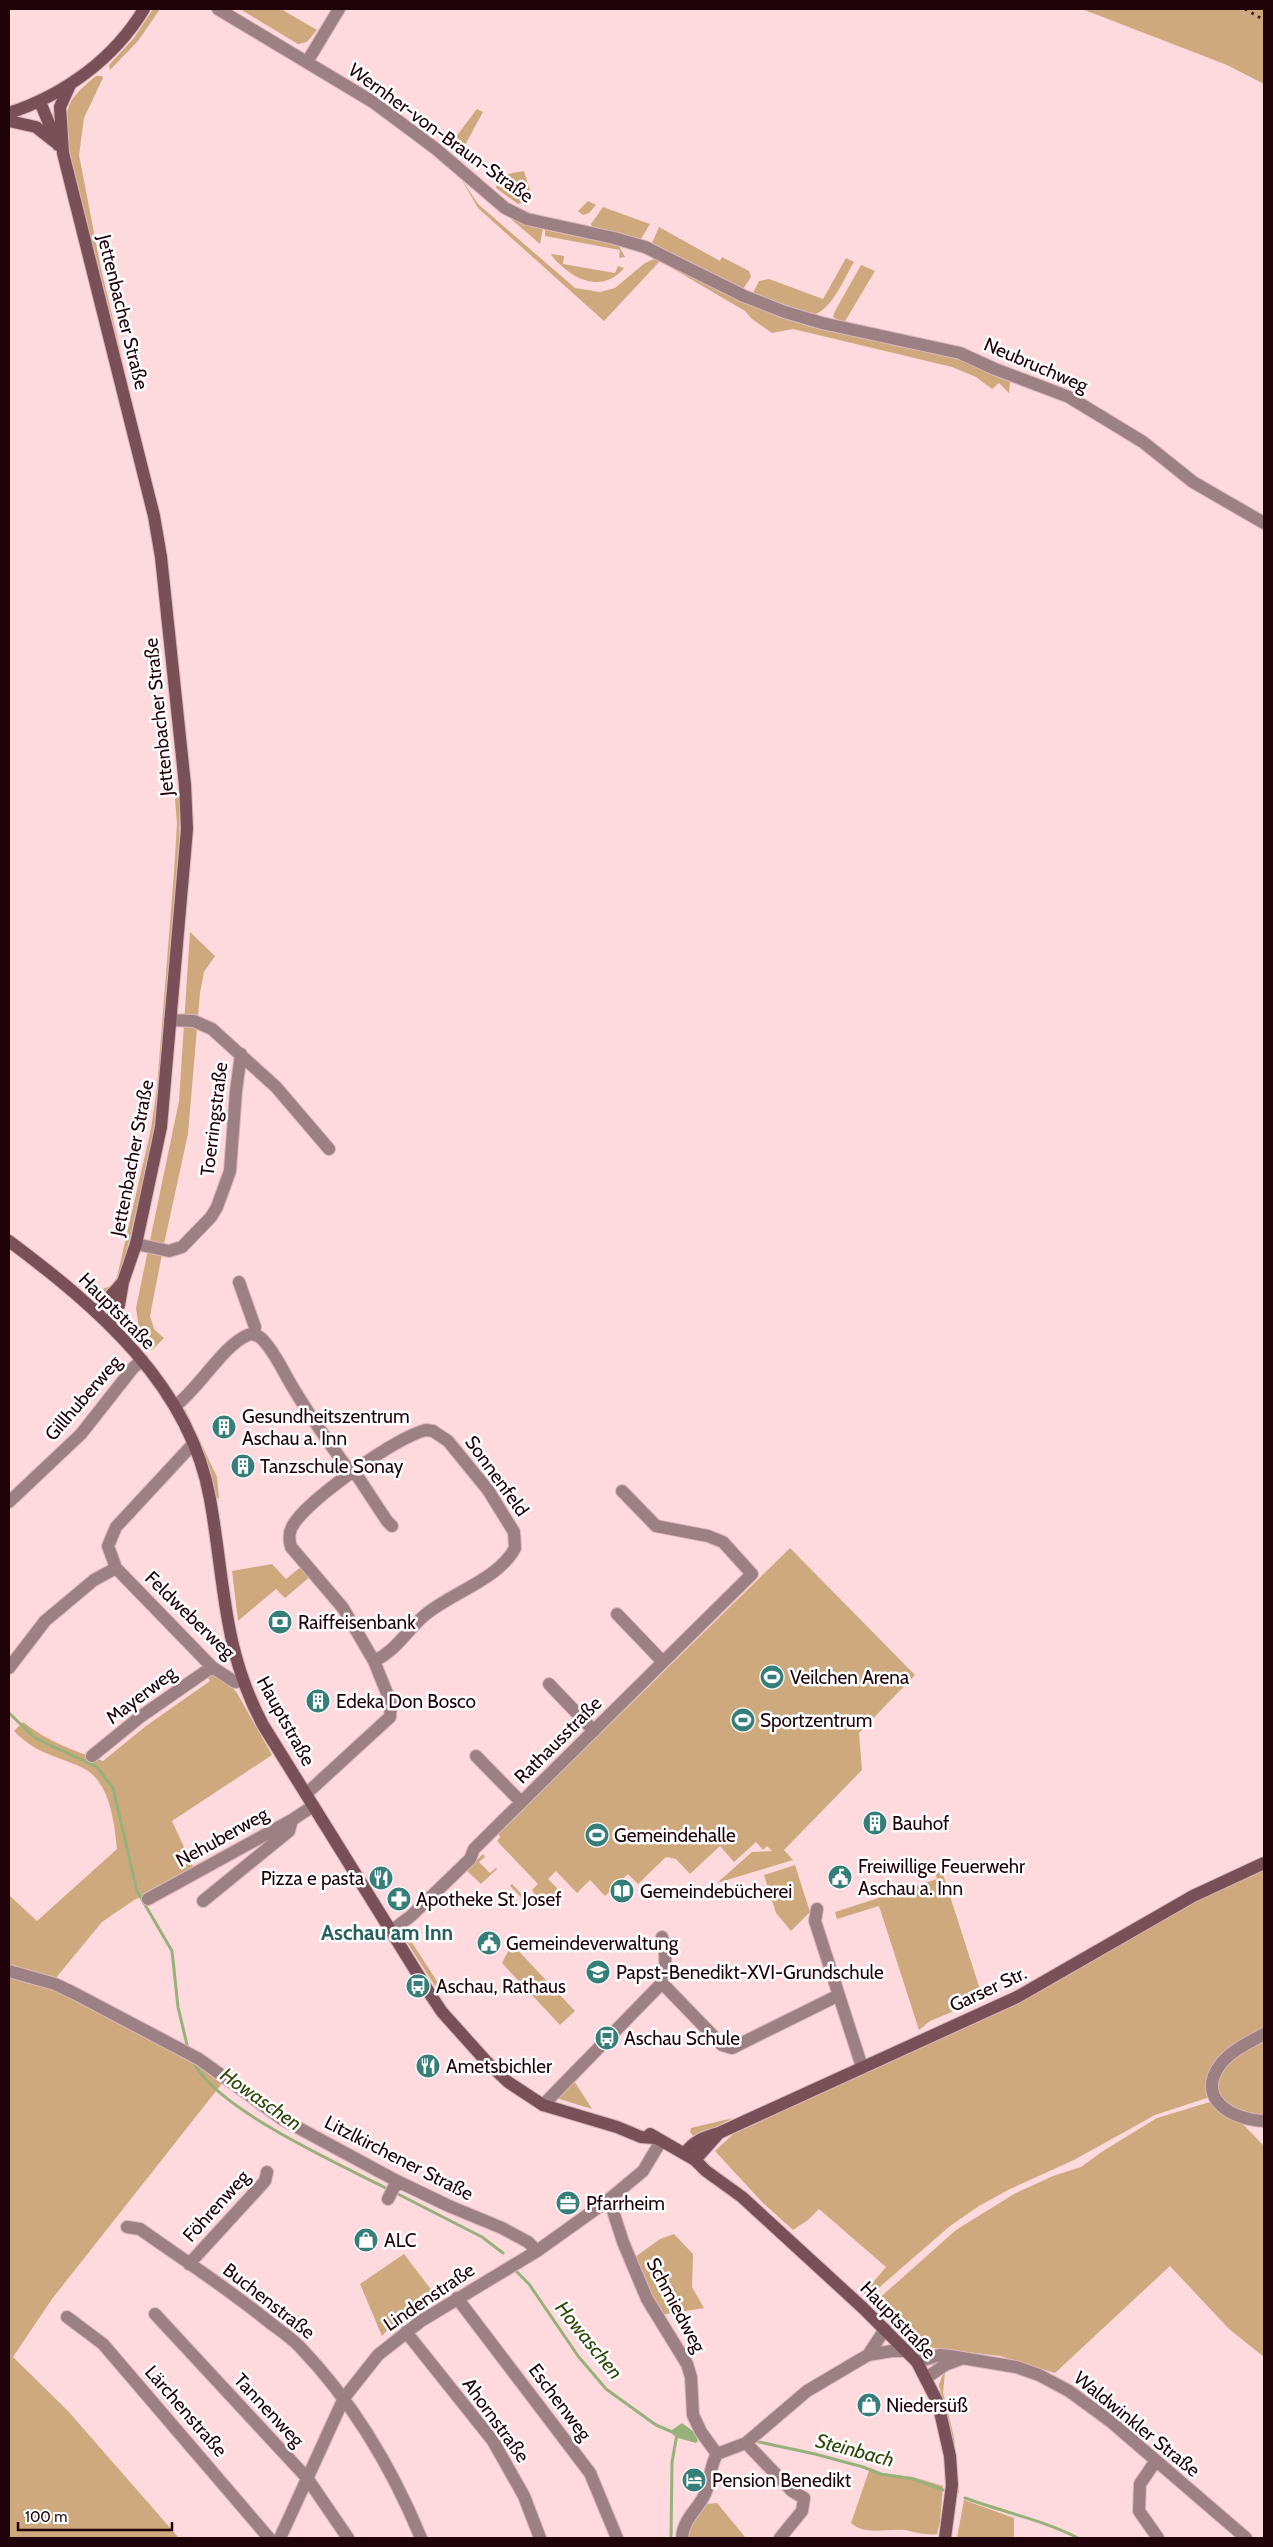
<svg xmlns="http://www.w3.org/2000/svg" width="1273" height="2547" font-family="Cabin,sans-serif">
<style>
.green{fill:#cfa97e}
.water{fill:#97b17a}
.lines{fill:none;stroke-linecap:round;stroke-linejoin:round}
.stream{stroke:#97b17a;stroke-width:3}
.street-casing{stroke:#dab7bc;stroke-width:14}
.secondary-casing{stroke:#dab7bc;stroke-width:14}
.street{stroke:#9d8083;stroke-width:12}
.secondary{stroke:#795057;stroke-width:12}
.rail{stroke:#37191f;stroke-width:3;stroke-dasharray:2.5 5;stroke-linecap:butt}
.labels{text-anchor:middle;dominant-baseline:central;stroke-width:5;stroke-linejoin:round;paint-order:stroke}
.street-label{font-size:19px;fill:#200309;stroke:#fff}
.poi-label{font-size:19px;fill:#200309;stroke:#fff;text-anchor:start}
.water-label{font-size:20px;font-style:italic;fill:#2f470a;stroke:#fff}
.quarter-label{font-size:21px;font-weight:bold;fill:#265f5c;stroke:#fff}
</style>
<rect width="100%" height="100%" fill="#fed9de"/>
<!-- green -->
<path class="green" d="M153,9H160L138,41L110,70L109,65L134,38Z
M240,9H281L317,30L307,42L298,44Z
M1082,9H1264V84L1227,65Z
M96,76H102L103,78L84,118L79,155L101,269L126,374L69,152C65,109 62,104 96,76Z
M477,109L483,112L459,156L452,151V142Z
M524,171L533,200L518,204L496,188L499,178L512,173Z
M460,177L478,204L575,288L600,292L615,288L645,263L654,259H662L720,292L782,318L811,327L958,357L1010,382L1009,393L999,383L992,389L976,377L952,367L793,329L772,333L752,319L745,311L660,261L604,321L478,208Z
M588,201L596,205L589,213L583,215L578,211Z
M603,207L650,224L641,239L592,227L591,224Z
M511,219L543,229L540,244Z
M659,227L720,261L722,257L749,271L751,277L744,288L739,289L652,243Z
M545,230L610,243L619,246L625,257L619,258L620,250L545,236Z
M551,254L564,256L563,264L615,273L618,266L624,268C607,289 582,284 564,268C560,264 553,259 551,254Z
M846,258L854,262C844,278 833,309 813,315L753,293L759,281L769,279L823,299Z
M861,265L875,271L844,323L833,317L835,311Z
M180,795L179,858L162,1078L153,1141L121,1275L109,1293L99,1290L111,1286L117,1277L151,1129L157,1087L174,872L177,824L175,799Z
M190,932L215,956L204,972L200,993L188,1134L164,1244L150,1316L154,1329L164,1338L152,1350L147,1349L140,1335L136,1308L179,1101Z
M185,1409L217,1477L219,1499L214,1496L184,1410Z
M790,1548L915,1675L859,1733L862,1770L784,1850L793,1860L717,1883L752,1852L772,1851L767,1846L763,1850L756,1842L734,1862L720,1846L690,1874L676,1859L666,1857L638,1884L628,1874L605,1896L590,1880L577,1893L556,1871L548,1879L561,1892L554,1898H538L525,1901L510,1886L512,1884L527,1900L534,1893L532,1890L538,1884L497,1841L500,1837L498,1834Z
M272,1564L286,1579L302,1566L311,1576L285,1598L276,1589L238,1621L232,1571Z
M211,1674L229,1683L237,1693L272,1755L172,1821L195,1871L134,1900L102,1922L55,1979L9,1966V1895L37,1921L117,1849C114,1821 110,1780 81,1767C54,1755 35,1753 14,1731L23,1722C47,1741 74,1751 103,1761L146,1726L210,1681L206,1675Z
M483,1854L485,1857L479,1862L490,1873L496,1868L497,1869L481,1884L466,1870Z
M795,1865L810,1912L791,1931L776,1913L764,1875Z
M1264,1869V2030L1231,2051L1210,2097L1155,2115L1074,2160L1008,2190L979,2206L950,2226L882,2285L870,2298L864,2293L886,2267L819,2209L808,2220L793,2230L762,2202L715,2151L733,2134L1020,2001L1197,1900Z
M935,1871L943,1874L983,1999L930,2021L919,2030L879,1906L837,1919L835,1912L937,1879Z
M404,1930L440,1986L437,1989L401,1933Z
M512,1944L575,2011L560,2025L502,1963Z
M9,1974L55,1987L182,2054L224,2081L52,2299L13,2357L68,2411L179,2538H9Z
M1264,2036V2118L1242,2115L1218,2096L1216,2076L1223,2065Z
M573,2079L592,2109L556,2098Z
M1213,2101L1239,2120L1264,2146V2357L1229,2329L1170,2266L1055,2373L1000,2356L925,2347L909,2336L875,2302L956,2230L1014,2194L1053,2176L1081,2167L1103,2151L1157,2118Z
M733,2118L695,2138L690,2132L691,2128Z
M674,2234L693,2254L692,2287L704,2308L661,2315L635,2257L660,2239Z
M404,2254L436,2296L392,2325L382,2336L360,2284Z
M945,2373L943,2393L954,2437L959,2493H956L952,2438L939,2385L942,2376Z
M870,2468L881,2473L913,2477L943,2486L940,2522L937,2534C926,2536 916,2532 905,2530C888,2528 865,2536 851,2523Z
M964,2500L1014,2518V2538H957Z
M717,2503L746,2538H686V2533L706,2504Z"/>
<!-- water -->
<path class="water" d="M682,2423L694,2432L698,2441L696,2443L678,2438L672,2434V2430Z"/>
<g class="lines">
<!-- stream -->
<path class="stream" d="M9,1713L35,1738L97,1767L113,1788L137,1891L172,1951L178,2007L188,2049
M192,2059C211,2107 341,2165 388,2189
M394,2192L482,2237L503,2253
M517,2272L529,2284L578,2356L606,2389L656,2425L677,2434L672,2462L671,2538
M759,2442L815,2454L863,2467L881,2474L913,2479L943,2490
M965,2498C1003,2512 1043,2520 1078,2538"/>
<defs>
<path id="street" d="M218,9L373,102L436,149L505,208L527,219L614,238L645,247L744,296L785,312L822,323L960,353L995,369L1069,397L1143,442L1193,482L1264,523
M307,62L339,9
M170,1020L194,1021L212,1029L276,1087L329,1149
M136,1244L169,1251L182,1247L211,1217L217,1207L230,1171L236,1091L241,1054
M239,1282L255,1327L254,1334
M175,1406C198,1390 223,1345 248,1335C253,1333 259,1336 262,1339C276,1353 284,1374 295,1391C312,1419 331,1446 351,1473
M426,1430L433,1431L448,1441L488,1490L514,1532L515,1548C499,1579 451,1593 425,1615C407,1630 396,1651 374,1661L343,1608L291,1547C288,1537 289,1530 295,1522C314,1496 395,1438 426,1430Z
M193,1444L116,1527L108,1546L116,1568L212,1667L235,1682L242,1681
M354,1471L387,1521L392,1526
M9,1502L81,1434L133,1368L142,1360
M617,1614L663,1662
M9,1668L45,1621L94,1580L116,1568
M549,1684L594,1731
M92,1756L140,1717L212,1667
M476,1756L521,1802
M306,1794L390,1717L391,1703L374,1661
M148,1899L292,1820L313,1806
M203,1901L289,1831L292,1820
M817,1909L815,1921L862,2067
M391,1931L411,1916L470,1859L474,1849L752,1574L723,1542L708,1536L656,1526L622,1491
M9,1971L55,1984L72,1992L199,2059L282,2119L397,2181L449,2206L502,2228L528,2242L537,2251
M662,1983L722,2045L732,2048L837,1996
M1264,2034C1250,2042 1230,2051 1220,2065C1195,2099 1233,2120 1264,2121
M543,2105L662,1983C667,1968 666,1953 662,1937
M388,2199L397,2181
M607,2201L612,2208L623,2242L647,2299L687,2364L691,2377L693,2415L701,2432L717,2454
M127,2227L140,2229C181,2258 224,2286 264,2318C275,2327 289,2336 299,2346C352,2401 392,2468 421,2538
M189,2264L265,2181L267,2172
M457,2298L590,2473L617,2538
M155,2314L307,2478L348,2538
M67,2317L103,2344L269,2538
M406,2332L493,2441L524,2496L540,2538
M868,2355L885,2329
M917,2362L940,2355L950,2356L1016,2367L1039,2375L1069,2391L1110,2421L1246,2538
M926,2378L945,2365L961,2359
M746,2443L792,2491L804,2498L802,2511L780,2538
M1155,2462L1140,2484L1139,2511L1158,2538
M280,2538L344,2398L378,2355L421,2321L537,2251L607,2201L643,2171L661,2141
M682,2538C683,2520 696,2511 704,2496C711,2483 709,2467 717,2454L746,2443L807,2391L868,2355L892,2351H907"/>
<path id="secondary" d="M70,85L60,107L63,153L154,516L161,557L185,785L187,829L161,1127L136,1244L123,1282L119,1305L109,1323
M40,102L58,145
M9,113C64,95 114,59 144,9
M9,121L36,127L55,142
M9,1241C96,1306 190,1385 210,1499C225,1582 222,1648 263,1725L432,1997L442,2012L486,2061L508,2082L543,2105L617,2127L641,2137L655,2138
M96,1312L123,1282
M650,2134L695,2160L706,2171L742,2197L863,2308L917,2362L938,2403L950,2456L952,2485L945,2538
M685,2153C694,2141 704,2137 719,2133L1017,1997L1193,1896L1264,1863
M695,2160L719,2133"/>
</defs>
<!-- street casing -->
<use href="#street" class="street-casing"/>
<!-- secondary casing -->
<use href="#secondary" class="secondary-casing"/>
<!-- street -->
<use href="#street" class="street"/>
<!-- secondary -->
<use href="#secondary" class="secondary"/>
<!-- rail -->
<path class="rail" d="M1245,9L1264,20"/>
</g>
<!-- icons -->
<defs>
<symbol id="building-disc" viewBox="-11 -11 22 22"><circle r="9.5" fill="#367e79" stroke="#fff"/><path d="M-4-6H4V6H1V3H-1V6H-4ZM-2.5-4.3h1.7v1.8h-1.7ZM.8-4.3h1.7v1.8H.8ZM-2.5-1h1.7V.8h-1.7ZM.8-1h1.7V.8H.8Z" fill="#fff"/></symbol>
<symbol id="bank-disc" viewBox="-11 -11 22 22"><circle r="9.5" fill="#367e79" stroke="#fff"/><path d="M-6-4H6V4H-6ZM0-2.3a2.3 2.3 0 1 0 0 4.6a2.3 2.3 0 1 0 0-4.6Z" fill="#fff"/></symbol>
<symbol id="stadium-disc" viewBox="-11 -11 22 22"><circle r="9.5" fill="#367e79" stroke="#fff"/><path d="M0-5a6.5 5 0 1 0 0 10a6.5 5 0 1 0 0-10ZM-3.5-1.8h7v3.6h-7Z" fill="#fff"/></symbol>
<symbol id="civic-disc" viewBox="-11 -11 22 22"><circle r="9.5" fill="#367e79" stroke="#fff"/><path d="M-.6-6.5H3V-4.5H.6V-3L4-1V1h2V6H-6V1h2V-1L-.6-3ZM-1.2 2.5V6h2.4V2.5Z" fill="#fff"/></symbol>
<symbol id="restaurant-disc" viewBox="-11 -11 22 22"><circle r="9.5" fill="#367e79" stroke="#fff"/><path d="M-5-6h1v4h1v-4h1v4h1v-4h1v5L-1.5 .5V6h-2V.5L-5-1ZM5-6V6H3V1.5H1.5Q1.5-4 5-6Z" fill="#fff"/></symbol>
<symbol id="library-disc" viewBox="-11 -11 22 22"><circle r="9.5" fill="#367e79" stroke="#fff"/><path d="M-6-4Q-3-5.5-.7-3.5V5Q-3 3-6 4ZM6-4Q3-5.5 .7-3.5V5Q3 3 6 4Z" fill="#fff"/></symbol>
<symbol id="pharmacy-disc" viewBox="-11 -11 22 22"><circle r="9.5" fill="#367e79" stroke="#fff"/><path d="M-2-6h4v4h4v4h-4v4h-4v-4h-4v-4h4Z" fill="#fff"/></symbol>
<symbol id="school-disc" viewBox="-11 -11 22 22"><circle r="9.5" fill="#367e79" stroke="#fff"/><path d="M0-5L7-2L0 1L-7-2ZM-4 1L0 2.5L4 1V4Q0 6-4 4Z" fill="#fff"/></symbol>
<symbol id="bus-disc" viewBox="-11 -11 22 22"><circle r="9.5" fill="#367e79" stroke="#fff"/><path d="M-5-6H5V4H4V6H2V4H-2V6H-4V4H-5ZM-3.5-4V0h7V-4ZM-3.5 1.2v1.5H-2V1.2ZM2 1.2v1.5H3.5V1.2Z" fill="#fff"/></symbol>
<symbol id="office-disc" viewBox="-11 -11 22 22"><circle r="9.5" fill="#367e79" stroke="#fff"/><path d="M-6-3h4V-5.5h4V-3h4V5H-6ZM-1-4.5V-3h2v-1.5ZM-6 0V1H6V0Z" fill="#fff"/></symbol>
<symbol id="shop-disc" viewBox="-11 -11 22 22"><circle r="9.5" fill="#367e79" stroke="#fff"/><path d="M-5-2.5h2.3a2.7 3.5 0 0 1 5.4 0H5L5.5 6h-11ZM-1.5-2.5h3a1.5 2.3 0 0 0-3 0Z" fill="#fff"/></symbol>
<symbol id="hotel-disc" viewBox="-11 -11 22 22"><circle r="9.5" fill="#367e79" stroke="#fff"/><path d="M-6-4.5h1.5V1H6V5H4.5V3h-9V5H-6ZM-4 0a1.8 1.8 0 1 1 3.6 0ZM.5 0V-2.5h3Q6-2.5 6 0Z" fill="#fff"/></symbol>
</defs>
<g fill-rule="evenodd">
<use href="#building-disc" x="210" y="1413" width="28" height="28"/>
<use href="#building-disc" x="229" y="1452" width="28" height="28"/>
<use href="#bank-disc" x="266" y="1608" width="28" height="28"/>
<use href="#stadium-disc" x="758" y="1663" width="28" height="28"/>
<use href="#building-disc" x="304" y="1687" width="28" height="28"/>
<use href="#stadium-disc" x="729" y="1706" width="28" height="28"/>
<use href="#building-disc" x="861" y="1809" width="28" height="28"/>
<use href="#stadium-disc" x="583" y="1821" width="28" height="28"/>
<use href="#civic-disc" x="826" y="1863" width="28" height="28"/>
<use href="#restaurant-disc" x="367" y="1864" width="28" height="28"/>
<use href="#library-disc" x="608" y="1877" width="28" height="28"/>
<use href="#pharmacy-disc" x="385" y="1885" width="28" height="28"/>
<use href="#civic-disc" x="475" y="1929" width="28" height="28"/>
<use href="#school-disc" x="584" y="1958" width="28" height="28"/>
<use href="#bus-disc" x="404" y="1972" width="28" height="28"/>
<use href="#bus-disc" x="593" y="2024" width="28" height="28"/>
<use href="#restaurant-disc" x="414" y="2052" width="28" height="28"/>
<use href="#office-disc" x="554" y="2189" width="28" height="28"/>
<use href="#shop-disc" x="352" y="2226" width="28" height="28"/>
<use href="#shop-disc" x="855" y="2391" width="28" height="28"/>
<use href="#hotel-disc" x="680" y="2466" width="28" height="28"/>
</g>
<g class="labels">
<!-- street labels -->
<g class="street-label">
<text transform="translate(441 133) rotate(36)">Wernher-von-Braun-Straße</text>
<text transform="translate(123 312) rotate(76)">Jettenbacher Straße</text>
<text transform="translate(1036 365) rotate(23)">Neubruchweg</text>
<text transform="translate(159 717) rotate(-96)">Jettenbacher Straße</text>
<text transform="translate(214 1119) rotate(-83)">Toerringstraße</text>
<text transform="translate(132 1158) rotate(-79)">Jettenbacher Straße</text>
<text transform="translate(117 1311) rotate(45)">Hauptstraße</text>
<text transform="translate(83 1398) rotate(-49)">Gillhuberweg</text>
<text transform="translate(497 1476) rotate(54)">Sonnenfeld</text>
<text transform="translate(190 1615) rotate(44)">Feldweberweg</text>
<text transform="translate(141 1695) rotate(-37)">Mayerweg</text>
<text transform="translate(286 1721) rotate(61)">Hauptstraße</text>
<text transform="translate(558 1740) rotate(-45)">Rathausstraße</text>
<text transform="translate(222 1837) rotate(-29)">Nehuberweg</text>
<text transform="translate(988 1989) rotate(-25)">Garser Str.</text>
<text transform="translate(399 2158) rotate(27)">Litzlkirchener Straße</text>
<text transform="translate(216 2206) rotate(-48)">Föhrenweg</text>
<text transform="translate(429 2297) rotate(-34)">Lindenstraße</text>
<text transform="translate(269 2301) rotate(38)">Buchenstraße</text>
<text transform="translate(676 2305) rotate(62)">Schmiedweg</text>
<text transform="translate(898 2320) rotate(46)">Hauptstraße</text>
<text transform="translate(560 2402) rotate(53)">Eschenweg</text>
<text transform="translate(269 2410) rotate(47)">Tannenweg</text>
<text transform="translate(186 2411) rotate(49)">Lärchenstraße</text>
<text transform="translate(496 2420) rotate(54)">Ahornstraße</text>
<text transform="translate(1137 2424) rotate(39)">Waldwinkler Straße</text>
</g>
<!-- poi labels -->
<g class="poi-label">
<text x="242" y="1416">Gesundheitszentrum<tspan x="242" dy="22">Aschau a. Inn</tspan></text>
<text x="260" y="1466">Tanzschule Sonay</text>
<text x="298" y="1622">Raiffeisenbank</text>
<text x="790" y="1677">Veilchen Arena</text>
<text x="336" y="1701">Edeka Don Bosco</text>
<text x="760" y="1720">Sportzentrum</text>
<text x="892" y="1823">Bauhof</text>
<text x="614" y="1835">Gemeindehalle</text>
<text x="858" y="1866">Freiwillige Feuerwehr<tspan x="858" dy="22">Aschau a. Inn</tspan></text>
<text x="364" y="1878" text-anchor="end">Pizza e pasta</text>
<text x="640" y="1891">Gemeindebücherei</text>
<text x="416" y="1899">Apotheke St. Josef</text>
<text x="506" y="1943">Gemeindeverwaltung</text>
<text x="616" y="1972">Papst-Benedikt-XVI-Grundschule</text>
<text x="436" y="1986">Aschau, Rathaus</text>
<text x="624" y="2038">Aschau Schule</text>
<text x="446" y="2066">Ametsbichler</text>
<text x="586" y="2203">Pfarrheim</text>
<text x="384" y="2240">ALC</text>
<text x="886" y="2405">Niedersüß</text>
<text x="712" y="2480">Pension Benedikt</text>
</g>
<!-- water labels -->
<g class="water-label">
<text transform="translate(261 2099) rotate(35)">Howaschen</text>
<text transform="translate(589 2340) rotate(51)">Howaschen</text>
<text transform="translate(855 2450) rotate(15)">Steinbach</text>
</g>
<!-- quarter labels -->
<g class="quarter-label">
<text x="387" y="1932">Aschau am Inn</text>
</g>
</g>
<!-- border -->
<rect width="1273" height="2547" fill="none" stroke="#200309" stroke-width="20"/>
<!-- scale -->
<path d="M18 2522v8h154v-8" fill="none" stroke="#200309" stroke-width="2.5"/>
<text x="25" y="2522" font-size="15" fill="#200309" stroke="#ffffff" stroke-width="4" paint-order="stroke">100 m</text>
</svg>
